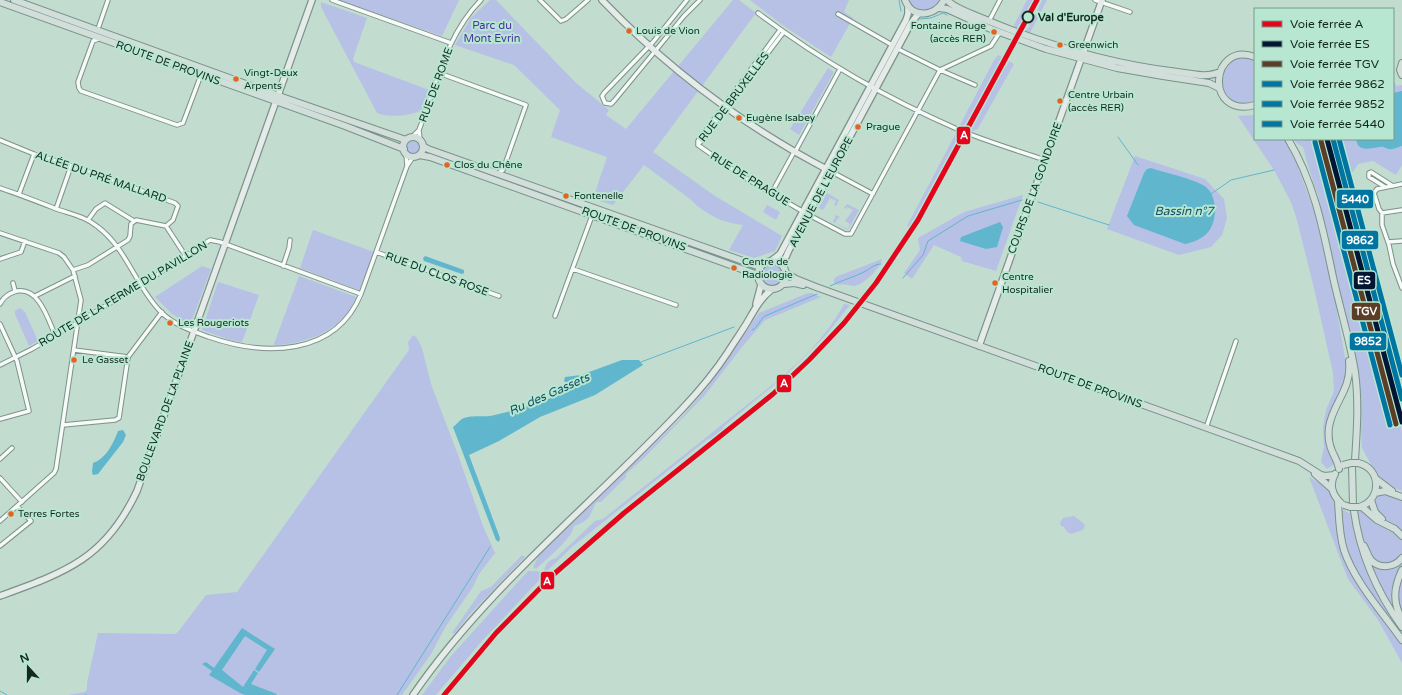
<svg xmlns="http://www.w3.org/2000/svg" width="1402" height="695" font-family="'Varela Round',sans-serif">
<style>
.green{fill:#b6c1e5}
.water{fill:#5fb6cd}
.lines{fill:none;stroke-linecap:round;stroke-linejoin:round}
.stream{stroke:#5fb6cd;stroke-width:1}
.street-casing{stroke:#7e9289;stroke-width:5.5}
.secondary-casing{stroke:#7e9289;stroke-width:8}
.primary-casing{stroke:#779388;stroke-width:8}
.street{stroke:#f6faf8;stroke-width:3.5}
.secondary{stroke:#e4ebe9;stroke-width:5.5}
.primary{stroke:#d1ded9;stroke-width:6}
.primary-bridge-casing{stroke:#779388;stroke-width:8;stroke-linecap:butt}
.primary-bridge{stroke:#d1ded9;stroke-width:6}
.rail-1-casing{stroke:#b7e7d1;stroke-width:8}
.rail-2-casing{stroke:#b7e7d1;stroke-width:8}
.rail-3-casing{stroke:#b7e7d1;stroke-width:8}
.rail-4-casing{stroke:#b7e7d1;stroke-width:8}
.rail-5-casing{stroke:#b7e7d1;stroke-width:8}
.rail-6-casing{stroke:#b7e7d1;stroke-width:8}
.rail-1{stroke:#e3051c;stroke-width:5}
.rail-2{stroke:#011633;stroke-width:5}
.rail-3{stroke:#5c3e26;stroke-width:5}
.rail-4{stroke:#0075a1;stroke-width:5}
.rail-5{stroke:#0075a1;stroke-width:5}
.rail-6{stroke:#0075a1;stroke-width:5}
.stop-dot{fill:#b7e7d1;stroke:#152820;stroke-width:2}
.bus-dot{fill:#e76222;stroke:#b7e7d1;stroke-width:1.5}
.labels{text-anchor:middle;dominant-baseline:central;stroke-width:4;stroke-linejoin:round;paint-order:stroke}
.bus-label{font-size:10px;fill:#152820;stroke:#b7e7d1;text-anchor:start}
.stop-label{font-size:11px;font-weight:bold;fill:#152820;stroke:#b7e7d1;text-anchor:start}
.park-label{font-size:11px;fill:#4731a1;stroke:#b7e7d1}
.street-label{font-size:11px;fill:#152820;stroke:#b7e7d1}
.water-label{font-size:12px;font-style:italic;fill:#135065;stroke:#b7e7d1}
.line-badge{stroke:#b7e7d1;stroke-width:1.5}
.badge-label{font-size:11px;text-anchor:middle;font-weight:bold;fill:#fff}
</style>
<rect width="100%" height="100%" fill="#c2dcd0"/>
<!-- green -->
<path class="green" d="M338,0H459L442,36Z
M490,0H496L576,83L609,110L606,115L626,129L733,0H739L756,13L653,152L715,196L782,236L775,251L754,258L729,250L743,225C737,224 730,223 724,221C714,218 697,207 690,199L644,165L613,205L593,199L607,157L551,137L560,110L514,65L455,45L471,18Z
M750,0H849L844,12L853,18L831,57L784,26Z
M907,0H941C935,11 927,12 916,10Z
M1027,0H1033L1018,29L1013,27Z
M1042,0H1047L1030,33L1025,31L1030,26L1029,25L1037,12V11Z
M321,2L367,18L353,59L354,62L429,90L423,110C409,116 391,118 377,113L321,7Z
M998,55L1002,57L999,63L1001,65L966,128L960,125L993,62Z
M1247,57L1255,60V102C1220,115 1207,60 1247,57Z
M1009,61L1014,64L977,130L976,129L974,131L971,130L1004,67H1006Z
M828,68L834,72L799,135L790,129Z
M1393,83H1395L1396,86L1402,85V165L1396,175L1373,161L1358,164L1353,172H1351L1384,294L1402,368V408L1332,139H1393Z
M1255,115V139H1284L1296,162L1314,211L1334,294L1346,363V381L1327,423L1336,463L1327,469L1321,462L1324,447L1323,427L1326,410L1334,391L1333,373L1314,288L1297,220L1291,202L1274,170L1238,116Z
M956,133L957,134L958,133L963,135L911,228L907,226Z
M1293,139H1324L1402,432V491L1391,487L1379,479L1362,448L1358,380L1318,195C1312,179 1307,163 1303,147L1299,145Z
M406 147a7 7 0 1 1 14 0a7 7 0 1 1-14 0Z
M1135,156L1205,179L1224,199L1227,218L1222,235L1211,247L1179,255L1107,229Z
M827,193L839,200L836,206L834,205L836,201L830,198L823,210L819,208Z
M1023,195L996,271L962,261L961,257L934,245L912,279L904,273L920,250L918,238L964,212Z
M847,204L859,210L848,230L833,222L836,215L840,217L838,218L835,223L848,229L850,224L845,221L853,210L847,207L846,209L844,208Z
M767,205L780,212L776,220L763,212Z
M313,230L374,252L359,290L300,268Z
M882,259C882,267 862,286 854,286C848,286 845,283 838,285L834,283V279L838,276Z
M772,265L779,267L783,274L780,282L772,286L764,282C759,274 763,267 772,265Z
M202,266L211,269L191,323L189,324L172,314L155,297Z
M299,276L356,297C344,329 308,344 275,345L274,344Z
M218,282L259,295L242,342L230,340L202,330Z
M808,293H812L821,297L765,320L742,347L705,395L643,459L626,474V477L601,502H597C593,506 594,508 591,513C588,521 581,523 574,526C572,539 546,559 536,569L533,567L539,555L680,419L707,388L759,313Z
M844,304L850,305L825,336L787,374L723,427L724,431L714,438L708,439L573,546L547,571H544C546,564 548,560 556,558L595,521L603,519C647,484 691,450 734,415C775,383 819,351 844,304Z
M20,308L25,312L38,341L29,346L15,314V311Z
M413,335L417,338L422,348L431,384L458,455L483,526L495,553L479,574L473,587L446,626L431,654L402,695H68L85,692L87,689V683L98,633L175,634L178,632L206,595L237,592L409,350L408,342Z
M1309,477L1328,488L1335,505L1349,513C1363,511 1372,508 1379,494H1390L1402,501V663L1378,620L1348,579Z
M1074,516L1083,523L1085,526L1083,530L1071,534L1067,532L1064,527L1061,526L1060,523L1063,518Z
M522,555L525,557L470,614L455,633H452L481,591L491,587Z
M528,571H537L545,574L482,641L436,695H422L451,656Z"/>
<!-- water -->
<path class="water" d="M1402,91V146C1398,147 1393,150 1389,149C1385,149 1384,146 1380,147C1370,148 1358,153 1356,139H1393V93Z
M1151,168C1165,173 1197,179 1207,188C1213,194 1215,202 1215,211C1214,231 1204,240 1185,244L1134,225L1127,216L1144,173L1147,169Z
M1000,222L1003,227L997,247L986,249L960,241L961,237Z
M425,256L464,270V273L462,274L424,261L423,258Z
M622,360H639L643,365L595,395L540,417L499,441L469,455L500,538L499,542L496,540L453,427C456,425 459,421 462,419C469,415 482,417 490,416C508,412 559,400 570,386L564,381L565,377L581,375Z
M123,430L126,435L123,442L98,474L93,475L92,472L93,463C106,459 114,442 118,431Z
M242,628L275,649L259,672L255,669L267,650L245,636L222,670L243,687L254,670L258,673L251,684L277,694L276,695H245L240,693L209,675L212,671L202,664L206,662L214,668Z"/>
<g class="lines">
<!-- stream -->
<path class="stream" d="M899,0L901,11
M920,19L931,18L943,13L947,15
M1118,137L1138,165
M1211,194L1231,180L1274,170
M1038,202L1109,225
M903,278L923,255L928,241L968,216L1022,200
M830,286C842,280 855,277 866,271C871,268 875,264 881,264
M752,330C758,328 760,319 765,316L817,294
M641,362L734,327
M0,691L7,695
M85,695H87
M397,695L490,547"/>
<defs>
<path id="street" d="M332,0L451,43
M540,0L561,21L566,19L588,0
M687,0L653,42L604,93L602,96L605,103L611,104L614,101L684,16L700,0
M1095,0L1130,12
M758,13C820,60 886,98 957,129C985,141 1016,150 1045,160
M838,14L892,45
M989,21L1000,0
M99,26L108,0
M101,38L93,41L78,82L79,88L81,91L177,125L183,123L201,75
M898,49L940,70L975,85
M439,73L526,105L503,170L497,174
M419,130L420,140
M411,138L419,130C436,86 446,35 481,0
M0,140L34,154L82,169L175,203L178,206L173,220L166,226
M698,145V141L780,30
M698,145L783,33
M698,145L742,176L802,211
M795,152L840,69
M406,153L407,166
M832,172L873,194
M1402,184L1377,189L1374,193L1379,209L1382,213V225L1389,245L1393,264L1402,288
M1385,187L1369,177V173L1371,172L1393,186
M0,188C18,194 36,201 54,208C70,214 85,216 98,227C127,249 136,287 161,312C174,325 192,331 209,337C264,356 335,357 361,294L407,166L413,157
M19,194L34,154
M771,194L794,152
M56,209L71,166
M1382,213L1402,210
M809,215L845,234H851L940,70L991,46L1000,32
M88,220L96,209L105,203L134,221
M0,233L59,253L64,257L73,270L81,300L56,469L54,473L0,521
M1388,242L1402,241
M376,252L499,296
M0,259L21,252L25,241
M283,266L289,248L290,240
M573,269L676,305
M73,270L88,265L128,240L130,236L131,224L136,220L166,226L185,255
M13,283L15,291
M35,296L75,276
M0,304C3,298 8,294 14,292C38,284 48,319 55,335
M555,316L593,213
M0,324L17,361L29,411L0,419
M74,350L128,357
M0,365L32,349L141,285L210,240L220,242L361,294
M63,425L115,420L119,418L128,357L162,312
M1206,428L1236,341
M0,459L12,448
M0,478L22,502
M0,546L31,521L17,506"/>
<path id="secondary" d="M602,0C667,68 744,126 828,170
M771,261L780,254L906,20L908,14V6
M784,268L785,259L789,250L911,23L919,13
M756,304L761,285
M979,346L1102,0
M0,596C66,572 105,559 137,491L312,0
M413,695C488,586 593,504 683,408C699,391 715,372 728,352C735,341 742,331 748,321C755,309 760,299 771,290"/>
<path id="primary" d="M14,0L279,96L406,140
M905,0C912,19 935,17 944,0
M947,0C954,8 970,13 979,17C1043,44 1110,64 1178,72C1192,74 1207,78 1220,72
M0,2L345,126L404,149
M939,8L947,9L991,29L1046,49L1117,68L1163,76L1209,83L1219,88
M1255,57C1210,40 1204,119 1255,105
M1402,63L1400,70L1402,75
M403 147a10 10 0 1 1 20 0a10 10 0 1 1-20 0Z
M1288,139C1314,182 1323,229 1333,277C1340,309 1350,340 1355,372C1359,401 1357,430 1355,460
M423,146L428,149L760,267
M419,155L430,157L758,275
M758 275a14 14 0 1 1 28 0a14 14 0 1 1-28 0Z
M786,273L796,279L816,287L1299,461L1321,475L1325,476L1334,475
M784,284L795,283L803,285
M1358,463C1382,468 1382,501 1359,507
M1352,466L1353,505
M1339,469C1338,462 1335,458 1332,451C1329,444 1328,435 1329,427C1333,402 1352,390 1349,361
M1315,474L1332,489
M1335,474C1329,484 1332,495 1341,503
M1376,479L1392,491
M1375,493L1385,491L1402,497
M1371,500L1375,512L1382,519
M1338,501C1339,517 1339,534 1344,550C1354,581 1383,613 1402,640
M1362,507L1377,520L1395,529L1402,536
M1354,511C1360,554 1376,591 1402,627
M1364,546C1366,550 1368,556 1371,560C1380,570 1395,567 1402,558
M1402,570C1394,587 1392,602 1402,619"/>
</defs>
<!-- street casing -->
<use href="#street" class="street-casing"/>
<!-- secondary casing -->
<use href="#secondary" class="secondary-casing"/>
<!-- primary casing -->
<use href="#primary" class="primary-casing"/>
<!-- street -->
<use href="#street" class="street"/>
<!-- secondary -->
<use href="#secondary" class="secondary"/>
<!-- primary -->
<use href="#primary" class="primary"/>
<defs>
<path id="primary-bridge" d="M1343,465L1351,463H1358
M1344,505L1350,507H1359"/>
</defs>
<!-- primary-bridge casing -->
<use href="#primary-bridge" class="primary-bridge-casing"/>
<!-- primary-bridge -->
<use href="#primary-bridge" class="primary-bridge"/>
<defs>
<path id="rail-1" d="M444,695L496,633L554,574L624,513L773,394L809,360L844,323L876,283L918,220L1037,0"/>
<path id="rail-2" d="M1327,139L1402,422"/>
<path id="rail-3" d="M1321,141L1396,424"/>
<path id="rail-4" d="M1333,139L1402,399"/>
<path id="rail-5" d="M1315,142L1390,425"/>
<path id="rail-6" d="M1339,139L1402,375"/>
</defs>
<!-- rail-1 casing -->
<use href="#rail-1" class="rail-1-casing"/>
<!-- rail-2 casing -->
<use href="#rail-2" class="rail-2-casing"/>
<!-- rail-3 casing -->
<use href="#rail-3" class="rail-3-casing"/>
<!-- rail-4 casing -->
<use href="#rail-4" class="rail-4-casing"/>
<!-- rail-5 casing -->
<use href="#rail-5" class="rail-5-casing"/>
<!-- rail-6 casing -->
<use href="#rail-6" class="rail-6-casing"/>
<!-- rail-1 -->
<use href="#rail-1" class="rail-1"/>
<!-- rail-2 -->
<use href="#rail-2" class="rail-2"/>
<!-- rail-3 -->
<use href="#rail-3" class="rail-3"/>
<!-- rail-4 -->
<use href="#rail-4" class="rail-4"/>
<!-- rail-5 -->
<use href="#rail-5" class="rail-5"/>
<!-- rail-6 -->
<use href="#rail-6" class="rail-6"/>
</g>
<!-- markers -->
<circle class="stop-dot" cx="1028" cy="17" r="5.5"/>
<g class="bus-dot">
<circle cx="629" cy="31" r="3.5"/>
<circle cx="994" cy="32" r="3.5"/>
<circle cx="1060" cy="45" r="3.5"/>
<circle cx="236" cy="79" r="3.5"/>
<circle cx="1060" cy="101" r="3.5"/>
<circle cx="739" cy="118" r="3.5"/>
<circle cx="858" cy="127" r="3.5"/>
<circle cx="447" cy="165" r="3.5"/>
<circle cx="566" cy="196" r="3.5"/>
<circle cx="734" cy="268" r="3.5"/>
<circle cx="995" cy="283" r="3.5"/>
<circle cx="170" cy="323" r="3.5"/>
<circle cx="74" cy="360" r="3.5"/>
<circle cx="11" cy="514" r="3.5"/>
</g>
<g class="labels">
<!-- bus labels -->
<g class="bus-label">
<text x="986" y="26" text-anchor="end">Fontaine Rouge<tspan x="986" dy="13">(accès RER)</tspan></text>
<text x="636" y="31">Louis de Vion</text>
<text x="1068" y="45">Greenwich</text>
<text x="244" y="73">Vingt-Deux<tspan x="244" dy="13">Arpents</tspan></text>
<text x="1068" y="95">Centre Urbain<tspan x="1068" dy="13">(accès RER)</tspan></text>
<text x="746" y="118">Eugène Isabey</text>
<text x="866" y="127">Prague</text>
<text x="454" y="165">Clos du Chêne</text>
<text x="574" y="196">Fontenelle</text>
<text x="742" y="262">Centre de<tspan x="742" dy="13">Radiologie</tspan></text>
<text x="1002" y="277">Centre<tspan x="1002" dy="13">Hospitalier</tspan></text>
<text x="178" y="323">Les Rougeriots</text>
<text x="82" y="360">Le Gasset</text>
<text x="18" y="514">Terres Fortes</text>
</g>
<!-- stop labels -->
<g class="stop-label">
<text x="1038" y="17">Val d'Europe</text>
</g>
<!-- park labels -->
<g class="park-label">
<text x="492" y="25">Parc du<tspan x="492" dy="13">Mont Evrin</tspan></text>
</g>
<!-- street labels -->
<g class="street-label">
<text transform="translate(168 63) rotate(20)">ROUTE DE PROVINS</text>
<text transform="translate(436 85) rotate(-70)">RUE DE ROME</text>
<text transform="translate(734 97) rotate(-53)">RUE DE BRUXELLES</text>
<text transform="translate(101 177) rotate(19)">ALLÉE DU PRÉ MALLARD</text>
<text transform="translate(750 179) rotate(32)">RUE DE PRAGUE</text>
<text transform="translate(1035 188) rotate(-70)">COURS DE LA GONDOIRE</text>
<text transform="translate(821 192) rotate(-62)">AVENUE DE L'EUROPE</text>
<text transform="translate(634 229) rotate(20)">ROUTE DE PROVINS</text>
<text transform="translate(437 274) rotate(20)">RUE DU CLOS ROSE</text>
<text transform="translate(123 294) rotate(-31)">ROUTE DE LA FERME DU PAVILLON</text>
<text transform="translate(1090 386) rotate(20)">ROUTE DE PROVINS</text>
<text transform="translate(165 411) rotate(-70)">BOULEVARD DE LA PLAINE</text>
</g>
<!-- water labels -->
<g class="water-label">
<text x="1184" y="211">Bassin n°7</text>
<text transform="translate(549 394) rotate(-24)">Ru des Gassets</text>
</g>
</g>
<g class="line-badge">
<rect x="956" y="126" width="15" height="19" rx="4" fill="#e3051c"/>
<rect x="1336" y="189" width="38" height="20" rx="4" fill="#0075a1"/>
<rect x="1341" y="230" width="38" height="20" rx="4" fill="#0075a1"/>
<rect x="1353" y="271" width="23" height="19" rx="4" fill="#011633"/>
<rect x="1351" y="302" width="30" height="19" rx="4" fill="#5c3e26"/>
<rect x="1349" y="332" width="38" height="19" rx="4" fill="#0075a1"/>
<rect x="776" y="374" width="16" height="19" rx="4" fill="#e3051c"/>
<rect x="540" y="571" width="15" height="19" rx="4" fill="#e3051c"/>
</g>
<g class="badge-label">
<text x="964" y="139">A</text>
<text x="1355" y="203">5440</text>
<text x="1360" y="244">9862</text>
<text x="1364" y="284">ES</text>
<text x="1366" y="315">TGV</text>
<text x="1368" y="345">9852</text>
<text x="784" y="387">A</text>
<text x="547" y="585">A</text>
</g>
<!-- legend -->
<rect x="1254" y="8" width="140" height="132" fill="#b7e7d1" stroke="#769b8a"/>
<rect x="1262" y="21" width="20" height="6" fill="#e3051c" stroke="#769b8a"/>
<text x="1290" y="28" font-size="12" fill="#152820">Voie ferrée A</text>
<rect x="1262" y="41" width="20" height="6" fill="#011633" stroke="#769b8a"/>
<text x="1290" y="48" font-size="12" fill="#152820">Voie ferrée ES</text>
<rect x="1262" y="61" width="20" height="6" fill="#5c3e26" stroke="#769b8a"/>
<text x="1290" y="68" font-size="12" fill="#152820">Voie ferrée TGV</text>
<rect x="1262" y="81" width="20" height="6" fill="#0075a1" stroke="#769b8a"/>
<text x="1290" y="88" font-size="12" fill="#152820">Voie ferrée 9862</text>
<rect x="1262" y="101" width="20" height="6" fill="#0075a1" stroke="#769b8a"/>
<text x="1290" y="108" font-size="12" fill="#152820">Voie ferrée 9852</text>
<rect x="1262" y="121" width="20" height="6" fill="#0075a1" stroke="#769b8a"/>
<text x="1290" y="128" font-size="12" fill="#152820">Voie ferrée 5440</text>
<!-- north arrow -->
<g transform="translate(28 667) rotate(339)" stroke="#b7e7d1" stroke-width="3" paint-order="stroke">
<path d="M0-3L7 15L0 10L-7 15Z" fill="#152820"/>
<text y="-6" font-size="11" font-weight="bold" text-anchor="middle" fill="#152820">N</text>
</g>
</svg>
